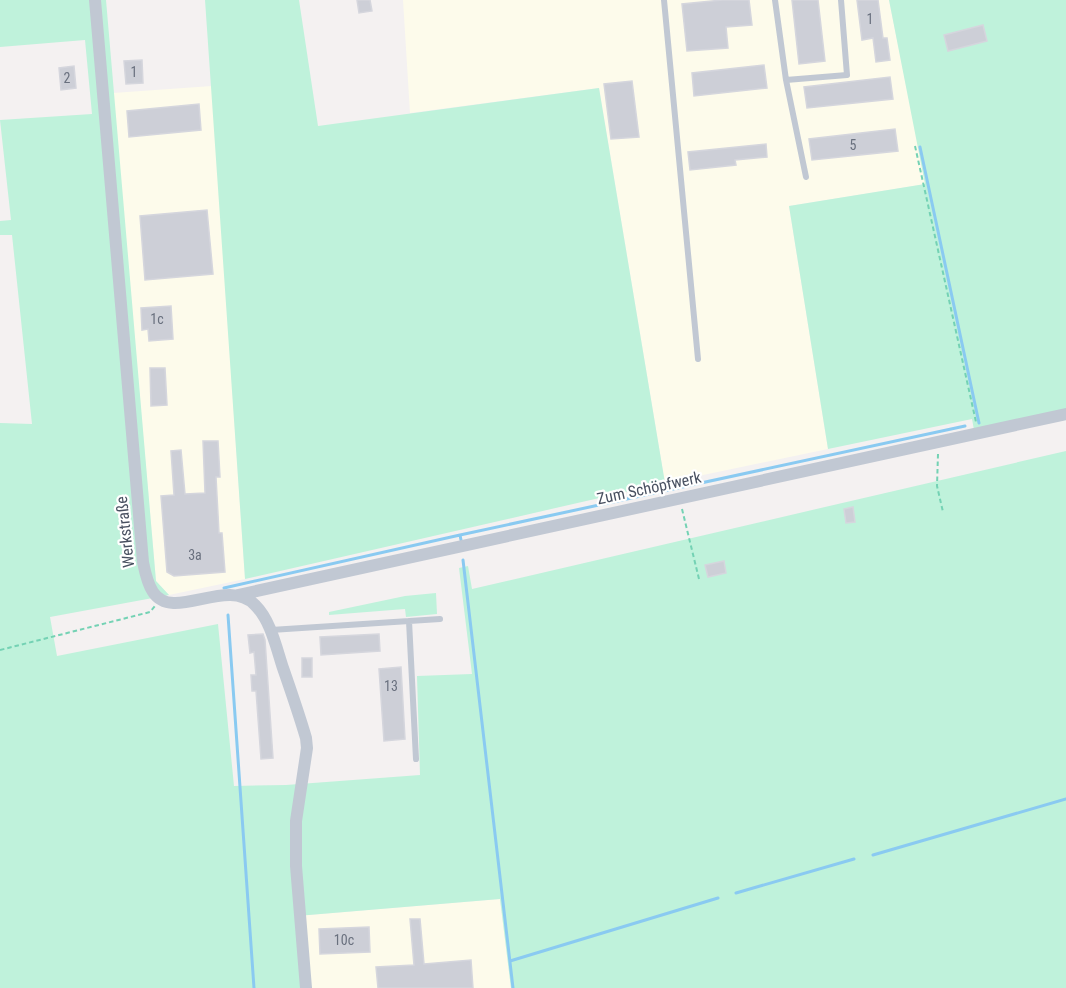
<svg xmlns="http://www.w3.org/2000/svg" width="1066" height="988" font-family="'Roboto Condensed',sans-serif">
<style>
.commercial{fill:#fdfbeb}
.green{fill:#bff2db}
.lines{fill:none;stroke-linecap:round;stroke-linejoin:round}
.stream{stroke:#8acaf1;stroke-width:3}
.building{fill:#cdcfd7;stroke:#d5d6dd;stroke-width:1.5}
.path{stroke:#74d2b4;stroke-width:2;stroke-dasharray:4.5 3;stroke-linecap:butt}
.service{stroke:#c1c8d3;stroke-width:6}
.minor{stroke:#c1c8d3;stroke-width:12}
.labels{text-anchor:middle;dominant-baseline:central;stroke-width:4.5;stroke-linejoin:round;paint-order:stroke}
.number-label{font-size:14px;fill:#69707e}
.street-label{font-size:16px;fill:#485060;stroke:#fff}
</style>
<rect width="100%" height="100%" fill="#f4f1f1"/>
<!-- commercial -->
<path class="commercial" d="M403,0H889L926,184L789,206L828,449L665,483L599,88L410,113Z
M212,86L245,579L169,595L156,581L113,93Z
M500,899L511,988H302L296,916Z"/>
<!-- green -->
<path class="green" d="M0,0H106L156,581L169,595L50,617L57,656L218,624L234,786L286,785L420,775L417,676L472,674L459,568L468,566L472,589L1066,451V988H511L500,899L297,916L302,988H0V423L32,424L12,235H0V221L11,220L0,120L92,114L85,40L0,47Z
M205,0H299L318,126L599,88L665,483L245,579Z
M889,0H1066V409L974,430L972,419L828,449L789,206L925,184Z
M436,593L437,614L406,617L405,609L329,615V612L405,596Z"/>
<g class="lines">
<!-- stream -->
<path class="stream" d="M920,147L979,423
M461,540L460,535L965,426
M463,560L513,988
M224,588L460,535
M228,615L254,988
M873,855L1066,799
M736,893L854,859
M510,961L718,898"/>
</g>
<!-- building -->
<path class="building" d="M357,0H370L372,11L359,13Z
M722,0H749L752,25L726,27L728,48L687,51L682,4Z
M792,0H818L825,61L799,64Z
M857,0H878L883,38H887L890,60L876,62L873,38L862,40Z
M983,25L987,41L948,51L944,35Z
M142,60L143,83L126,84L124,61Z
M764,65L767,88L694,96L692,73Z
M74,66L76,88L61,90L59,68Z
M890,77L893,99L807,108L804,87Z
M632,81L639,137L611,139L604,84Z
M199,104L201,130L129,137L127,111Z
M895,129L898,151L812,160L809,139Z
M766,144L767,157L735,160L736,165L690,170L688,152Z
M207,210L213,274L145,280L140,216Z
M171,306L173,339L149,341L148,329L142,330L141,308Z
M150,368H165L167,405L151,406Z
M203,441H218L220,477H216L219,533H222L225,572L174,576L167,572L161,496L174,495L171,451L181,450L185,494L205,493Z
M853,507L855,522L846,523L844,509Z
M724,561L726,573L708,577L705,565Z
M263,634L265,640L273,758L261,759L256,691H252L251,675H256L254,652L250,653L248,635Z
M379,634L380,651L321,655L320,637Z
M302,658H312V677H302Z
M401,667L405,739L384,741L379,669Z
M410,919H420L424,964L471,960L473,988H378L376,967L414,965Z
M369,927L370,952L320,954L319,929Z"/>
<g class="lines">
<!-- path -->
<path class="path" d="M915,146L976,422
M938,454L937,486L943,512
M682,509L699,579
M0,650L150,612L155,606"/>
<!-- service -->
<path class="service" d="M664,0L698,359
M775,0L786,80L806,177
M786,80L847,75L841,0
M409,621L416,759
M271,630L440,619"/>
<!-- minor -->
<path class="minor" d="M95,0L143,562C145,572 147,583 153,592C173,623 227,576 255,605C271,621 276,647 283,668C291,691 299,714 306,738L307,748L296,821V866L306,988
M238,595L1066,414"/>
</g>
<g class="labels">
<!-- number labels -->
<g class="number-label">
<text x="870" y="19">1</text>
<text x="134" y="72">1</text>
<text x="67" y="78">2</text>
<text x="853" y="145">5</text>
<text x="157" y="319">1c</text>
<text x="195" y="555">3a</text>
<text x="391" y="686">13</text>
<text x="344" y="940">10c</text>
</g>
<!-- street labels -->
<g class="street-label">
<text transform="translate(649 488) rotate(-12)">Zum Schöpfwerk</text>
<text transform="translate(125 532) rotate(-96)">Werkstraße</text>
</g>
</g>
</svg>
